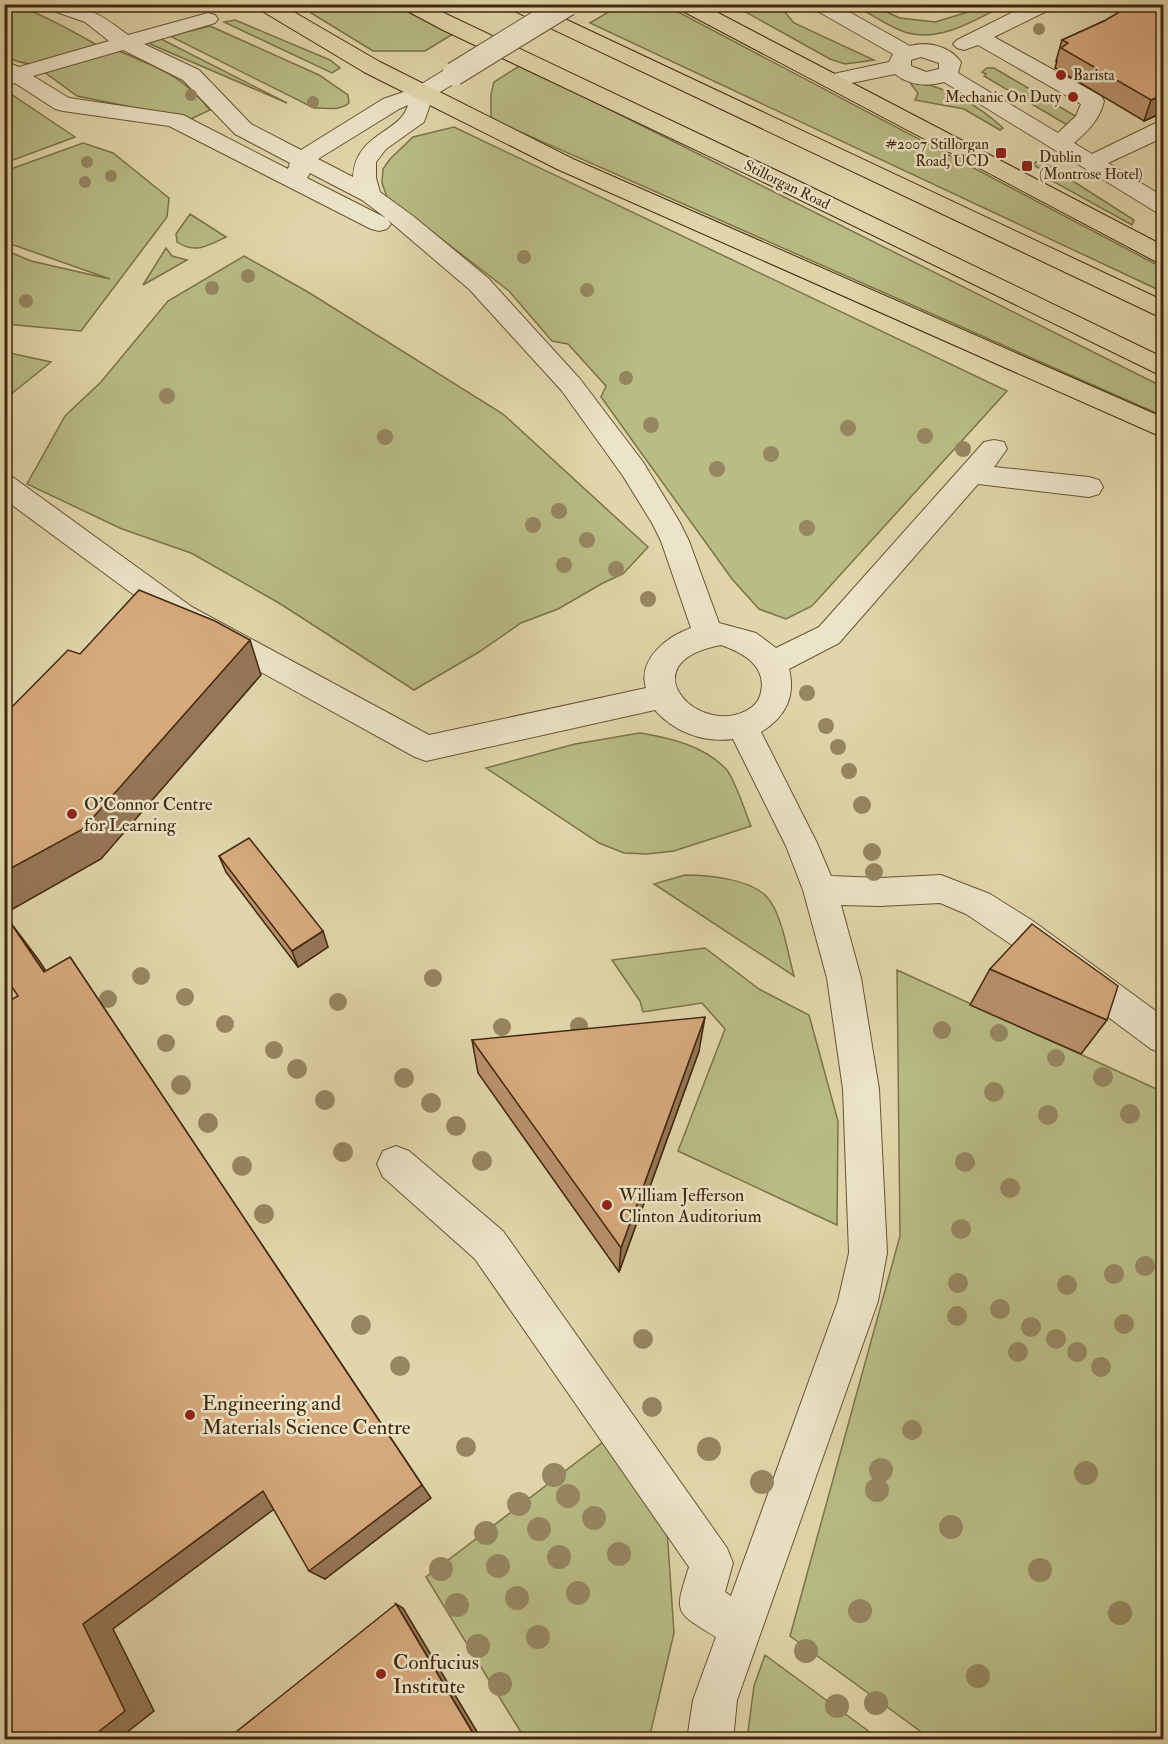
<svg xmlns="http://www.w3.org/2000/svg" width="1168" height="1744" font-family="'IM FELL Double Pica',serif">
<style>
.green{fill:#b8bc85;stroke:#7c7248;stroke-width:1.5}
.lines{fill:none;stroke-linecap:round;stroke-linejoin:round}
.minor-casing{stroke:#695334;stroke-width:2}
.major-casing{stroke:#41270c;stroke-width:2}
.minor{fill:#ece4c8;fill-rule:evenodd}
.major{fill:#e1d6ab;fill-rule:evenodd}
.minor-bridge-casing{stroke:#695334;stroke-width:25;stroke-linecap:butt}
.minor-bridge{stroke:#ece4c8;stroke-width:23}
.tree{fill:#968661}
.wall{fill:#b9926c;stroke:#41270c;stroke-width:1.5}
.shaded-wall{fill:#967758;stroke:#41270c;stroke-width:1.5}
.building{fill:#d7aa7e;stroke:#41270c;stroke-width:1.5}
.poi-dot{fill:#8f2418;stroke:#ece4c8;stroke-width:2}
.labels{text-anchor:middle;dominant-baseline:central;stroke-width:5;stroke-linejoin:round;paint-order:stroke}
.far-poi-label{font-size:15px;fill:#41270c;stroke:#ece4c8;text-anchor:start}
.far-street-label{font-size:15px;fill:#41270c;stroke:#ece4c8}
.poi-label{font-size:18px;fill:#41270c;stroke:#ece4c8;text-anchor:start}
.near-poi-label{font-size:21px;fill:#41270c;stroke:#ece4c8;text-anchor:start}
</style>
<rect width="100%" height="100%" fill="#e1d6ab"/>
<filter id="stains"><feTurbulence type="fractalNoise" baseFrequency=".00333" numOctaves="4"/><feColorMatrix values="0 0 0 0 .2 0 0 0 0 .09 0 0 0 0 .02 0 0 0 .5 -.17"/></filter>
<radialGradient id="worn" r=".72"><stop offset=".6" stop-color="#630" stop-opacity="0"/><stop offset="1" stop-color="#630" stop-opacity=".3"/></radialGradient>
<!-- green -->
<path class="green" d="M5,5C28,5 74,32 95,44L93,50C61,59 36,73 5,56Z
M298,5H394L453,34L425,51H373Z
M620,5L638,7L665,5L1163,268V292L590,23Z
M733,5H779L794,23L874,60L845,64L830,59Z
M854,5H871L900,18L935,22L965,13L984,5H1005C976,19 942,42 908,33C890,28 870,13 854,5Z
M235,20L330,60L340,68L332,73L224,22Z
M210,26L319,75L348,95L349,103C338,112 326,107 314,108L170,36Z
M161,39L287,103L148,43Z
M119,51C160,69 181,74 210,110L191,119L77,96L43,71Z
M521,65L1163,387V416L491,119V94L494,82Z
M987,68H994L1077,117L1069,126L984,76L986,74L982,72Z
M914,81C947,88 978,105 1003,128L1000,130L964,109L915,100L918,93L911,84Z
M11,94L75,137L5,163V98Z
M454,127L1007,391L812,606L786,619L759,609L732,579L601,397L606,386L568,344L552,341L509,291L387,197L382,183L383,169L390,159L413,137Z
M83,143L113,153L169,198L167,217L81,331L5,324V250L31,261L110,279L5,242V171Z
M1040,160L1134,220L1132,225L1045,177L1049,174L1032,164Z
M190,214L226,237C208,246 195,254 177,242L176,234Z
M166,248L172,256L187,260L143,285Z
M244,256L308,292L503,414L648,547L623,574L603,583L558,609L521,623L479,652L414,690L279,603L191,553L122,529L27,484L65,416L101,382L168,301Z
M5,352L51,362L5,399Z
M640,733C671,738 704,746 726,769C734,777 746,814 751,826L674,851L647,854L624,853L599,843L486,768L575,744Z
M685,875C708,875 749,879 766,896C782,912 788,955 794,976L654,884Z
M705,948L759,989L809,1015L838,1121L837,1225L678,1151L725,1029L702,1003L643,1012L640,1001L612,960Z
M897,970L1163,1092V1739H931L790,1636L900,1236Z
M607,1439L666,1515L674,1633L649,1739H525L426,1577Z
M765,1655L871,1733L868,1739H747L754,1686Z"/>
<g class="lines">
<defs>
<path id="minor" d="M42,4C84,4 95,10 128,35L208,13L215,15L218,19L215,23L144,44L199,70L251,124L301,150L383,99L415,88L446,69L454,68L462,69L465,74L462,79L433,96L424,122L386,149L376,162V178L380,192L413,216L488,278L580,379L643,462L679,521L689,541L719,623L756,633L776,648L819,627L984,442L994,440L1004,442L1007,449L994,467L1089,477L1099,480L1103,487L1099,494L1089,497L978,484L839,643L789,669C796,696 785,718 761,732L817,843L831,876L880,878L941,875L990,894L1033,921L1164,1017V1054L1151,1049L1009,943L966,914L940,903L880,906L841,905L861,978L879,1089L887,1253L878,1301L737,1700L733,1740H687L693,1700L716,1637C674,1611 674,1614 689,1567L475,1259L383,1177L377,1164L383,1151L396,1146L409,1151L503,1231L727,1548L733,1563L725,1592L731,1596L838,1301L849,1253L843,1089L827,978L803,890L786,846L733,739C704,743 674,732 655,710L426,761L415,757L172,623L4,499V475L14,478L192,607L429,735L646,688C637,659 668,636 691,628L661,541L652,523L623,476L562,391L470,290L388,220L391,224L387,229L379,231L371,229L169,126L63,111L55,109L15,83L4,86V61L19,67L109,41L85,22L45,8ZM123,50L183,80L235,134L290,163L288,169L183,115L69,98L33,76ZM408,105C400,134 356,132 353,177L318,159L399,109ZM310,173L362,200L386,218L307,178ZM721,645C742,652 767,666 761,692C760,698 757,703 752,707C703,743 624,663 721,645Z
M809,4H835L910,46C928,41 950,46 961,62L958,73L1058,133L1076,116L1081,104L978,45L964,50L957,48L953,44L957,40L1029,4H1056L1053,8L994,37L1101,96L1104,101C1100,119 1088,131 1074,143L1092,154L1164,119V137L1108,163L1164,197V214L1156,212L944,82C926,87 909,85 895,74L832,87L824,86L821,81L824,76L889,62L893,54L812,8ZM921,57L939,63V69L926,72L911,66V60Z"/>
<path id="major" d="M254,4H280L380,62L573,159L1164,418V438L557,169L364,72L257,8Z
M399,4H425L790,177L1164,358V377L774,187L443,30L402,8Z
M505,4H533L1164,301V319L508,8Z
M674,4H701L1164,246V263L1155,261L677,8Z"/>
</defs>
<!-- minor casing -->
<use href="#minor" class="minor-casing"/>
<!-- major casing -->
<use href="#major" class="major-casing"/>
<!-- minor -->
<use href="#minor" class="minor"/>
<!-- major -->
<use href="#major" class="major"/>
<defs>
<path id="minor-bridge" d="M454,74L568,4"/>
</defs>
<!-- minor-bridge casing -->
<use href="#minor-bridge" class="minor-bridge-casing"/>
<!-- minor-bridge -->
<use href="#minor-bridge" class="minor-bridge"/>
</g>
<!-- trees -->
<g class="tree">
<circle cx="1039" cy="29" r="6"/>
<circle cx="191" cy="95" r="6"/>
<circle cx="313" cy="102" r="6"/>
<circle cx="87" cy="162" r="6"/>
<circle cx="111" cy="176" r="6"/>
<circle cx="85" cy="182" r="6"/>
<circle cx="524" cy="257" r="7"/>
<circle cx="248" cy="276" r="7"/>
<circle cx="212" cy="288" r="7"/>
<circle cx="587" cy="290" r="7"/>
<circle cx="26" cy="301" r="7"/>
<circle cx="626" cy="378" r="7"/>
<circle cx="167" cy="396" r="8"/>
<circle cx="651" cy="425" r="8"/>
<circle cx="848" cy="428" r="8"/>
<circle cx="925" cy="436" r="8"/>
<circle cx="385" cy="437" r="8"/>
<circle cx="963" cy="449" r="8"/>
<circle cx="771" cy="454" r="8"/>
<circle cx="717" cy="469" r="8"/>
<circle cx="559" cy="511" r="8"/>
<circle cx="533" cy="525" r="8"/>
<circle cx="807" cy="528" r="8"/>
<circle cx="587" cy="540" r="8"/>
<circle cx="564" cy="565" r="8"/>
<circle cx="616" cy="569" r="8"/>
<circle cx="648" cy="599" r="8"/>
<circle cx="807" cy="693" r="8"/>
<circle cx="826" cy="726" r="8"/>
<circle cx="838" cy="747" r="8"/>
<circle cx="849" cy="771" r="8"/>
<circle cx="862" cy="805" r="9"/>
<circle cx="872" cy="852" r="9"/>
<circle cx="874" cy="872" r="9"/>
<circle cx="141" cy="976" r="9"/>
<circle cx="433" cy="978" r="9"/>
<circle cx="185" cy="997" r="9"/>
<circle cx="108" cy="999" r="9"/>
<circle cx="338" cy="1002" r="9"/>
<circle cx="225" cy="1024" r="9"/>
<circle cx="579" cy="1026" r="9"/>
<circle cx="502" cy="1027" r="9"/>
<circle cx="942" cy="1030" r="9"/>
<circle cx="999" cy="1033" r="9"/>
<circle cx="166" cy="1043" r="9"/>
<circle cx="274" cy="1050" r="9"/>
<circle cx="1056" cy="1058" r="9"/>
<circle cx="297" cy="1069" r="10"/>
<circle cx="1103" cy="1077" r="10"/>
<circle cx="404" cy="1078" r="10"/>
<circle cx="181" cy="1085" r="10"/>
<circle cx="994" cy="1092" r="10"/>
<circle cx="325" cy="1100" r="10"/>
<circle cx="431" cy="1103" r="10"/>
<circle cx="1130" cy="1114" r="10"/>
<circle cx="1048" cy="1115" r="10"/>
<circle cx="208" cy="1123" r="10"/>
<circle cx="456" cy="1126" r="10"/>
<circle cx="343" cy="1152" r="10"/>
<circle cx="482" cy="1161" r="10"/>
<circle cx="965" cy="1162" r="10"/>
<circle cx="242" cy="1166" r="10"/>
<circle cx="1010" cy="1188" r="10"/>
<circle cx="264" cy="1214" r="10"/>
<circle cx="961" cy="1229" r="10"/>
<circle cx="1145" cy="1266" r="10"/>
<circle cx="1114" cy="1274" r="10"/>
<circle cx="958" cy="1283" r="10"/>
<circle cx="1067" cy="1285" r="10"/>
<circle cx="1000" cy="1309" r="10"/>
<circle cx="957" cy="1316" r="10"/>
<circle cx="1124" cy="1324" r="10"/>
<circle cx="361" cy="1325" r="10"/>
<circle cx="1031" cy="1327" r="10"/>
<circle cx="643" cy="1339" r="10"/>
<circle cx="1056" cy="1339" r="10"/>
<circle cx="1018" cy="1352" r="10"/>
<circle cx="1077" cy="1352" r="10"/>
<circle cx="400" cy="1366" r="10"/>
<circle cx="1101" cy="1367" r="10"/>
<circle cx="652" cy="1407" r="10"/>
<circle cx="912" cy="1430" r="10"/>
<circle cx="466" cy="1447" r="10"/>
<circle cx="709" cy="1449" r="12"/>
<circle cx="881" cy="1470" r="12"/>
<circle cx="1086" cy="1473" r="12"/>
<circle cx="554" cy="1475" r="12"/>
<circle cx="762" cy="1482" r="12"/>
<circle cx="877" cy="1490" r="12"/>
<circle cx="568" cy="1496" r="12"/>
<circle cx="519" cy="1504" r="12"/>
<circle cx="594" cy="1518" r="12"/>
<circle cx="951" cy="1527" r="12"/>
<circle cx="539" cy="1529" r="12"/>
<circle cx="486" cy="1533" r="12"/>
<circle cx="619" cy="1554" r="12"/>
<circle cx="559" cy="1557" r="12"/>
<circle cx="498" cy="1566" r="12"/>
<circle cx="441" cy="1569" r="12"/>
<circle cx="1040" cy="1570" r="12"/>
<circle cx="578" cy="1593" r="12"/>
<circle cx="517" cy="1598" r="12"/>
<circle cx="457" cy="1605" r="12"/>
<circle cx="860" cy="1611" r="12"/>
<circle cx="1120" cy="1613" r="12"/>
<circle cx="538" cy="1637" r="12"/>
<circle cx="478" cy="1646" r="12"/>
<circle cx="806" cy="1651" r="12"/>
<circle cx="978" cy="1676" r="12"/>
<circle cx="500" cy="1684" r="12"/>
<circle cx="876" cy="1703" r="12"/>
<circle cx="837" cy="1706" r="12"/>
</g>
<!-- wall -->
<path class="wall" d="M1104,21L1164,112L1144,121L1055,68L1057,61H1056L1062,40Z
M219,856L328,947L298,967L226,872Z
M990,969L1107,1020L1081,1054L970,1005Z
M472,1040L699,1051L619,1272L478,1073Z"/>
<!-- shaded-wall -->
<path class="shaded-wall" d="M1164,94V112L1144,121L1151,100Z
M250,640L261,675L101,859L4,914V872Z
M10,922L38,959L70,1007L44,972Z
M323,931L328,947L298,967L292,951Z
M70,957L431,1498L325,1579L309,1571Z
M705,1017L699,1051L619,1272L621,1248Z
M263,1491L281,1504L113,1629L154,1711L117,1740H88L83,1624Z
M396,1604L403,1608L482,1740H477Z"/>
<!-- building -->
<path class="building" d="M1133,4H1164V35L1163,36H1164V94L1151,100L1061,48L1068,43L1062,40L1104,21Z
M139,590L215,621L250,640L83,829L4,872V715L68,650L80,654Z
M249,838L323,931L292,951L219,856Z
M10,922L44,972L70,957L422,1485L309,1571L263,1491L83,1624L125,1711L88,1740H4V1004L18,996L4,975V949Z
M1032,924L1118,986L1107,1020L990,969Z
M705,1017L621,1248L472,1040Z
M396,1604L477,1740H226Z"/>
<!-- markers -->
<g class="poi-dot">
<circle cx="1061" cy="75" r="6"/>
<circle cx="1073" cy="97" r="6"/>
<rect x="995" y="147" width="12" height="12" rx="3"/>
<rect x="1021" y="160" width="12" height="12" rx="3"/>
<circle cx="72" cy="814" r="6"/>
<circle cx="607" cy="1205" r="6"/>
<circle cx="190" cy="1415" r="6"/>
<circle cx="381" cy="1674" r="6"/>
</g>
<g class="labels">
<!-- far-poi labels -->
<g class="far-poi-label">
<text x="1073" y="75">Barista</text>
<text x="1061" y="97" text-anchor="end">Mechanic On Duty</text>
<text x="989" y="144" text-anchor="end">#2007 Stillorgan<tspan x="989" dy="17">Road, UCD</tspan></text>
<text x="1039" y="157">Dublin<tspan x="1039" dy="17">(Montrose Hotel)</tspan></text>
</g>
<!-- far-street labels -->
<g class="far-street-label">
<text transform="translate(787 185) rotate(26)">Stillorgan Road</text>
</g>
<!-- poi labels -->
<g class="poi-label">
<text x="84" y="804">O'Connor Centre<tspan x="84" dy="21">for Learning</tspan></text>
<text x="619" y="1195">William Jefferson<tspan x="619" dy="21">Clinton Auditorium</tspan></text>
</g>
<!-- near-poi labels -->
<g class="near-poi-label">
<text x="202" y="1403">Engineering and<tspan x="202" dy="24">Materials Science Centre</tspan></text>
<text x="393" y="1662">Confucius<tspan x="393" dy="24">Institute</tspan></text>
</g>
</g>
<!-- margin -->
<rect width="1168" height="1744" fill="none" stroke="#e1d6ab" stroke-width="24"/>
<rect x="6" y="6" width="1156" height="1732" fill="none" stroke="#41270c" stroke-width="3"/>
<rect x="12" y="12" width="1144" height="1720" fill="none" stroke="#41270c" stroke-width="1.5"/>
<rect width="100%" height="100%" filter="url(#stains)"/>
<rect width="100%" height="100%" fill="url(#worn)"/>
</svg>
